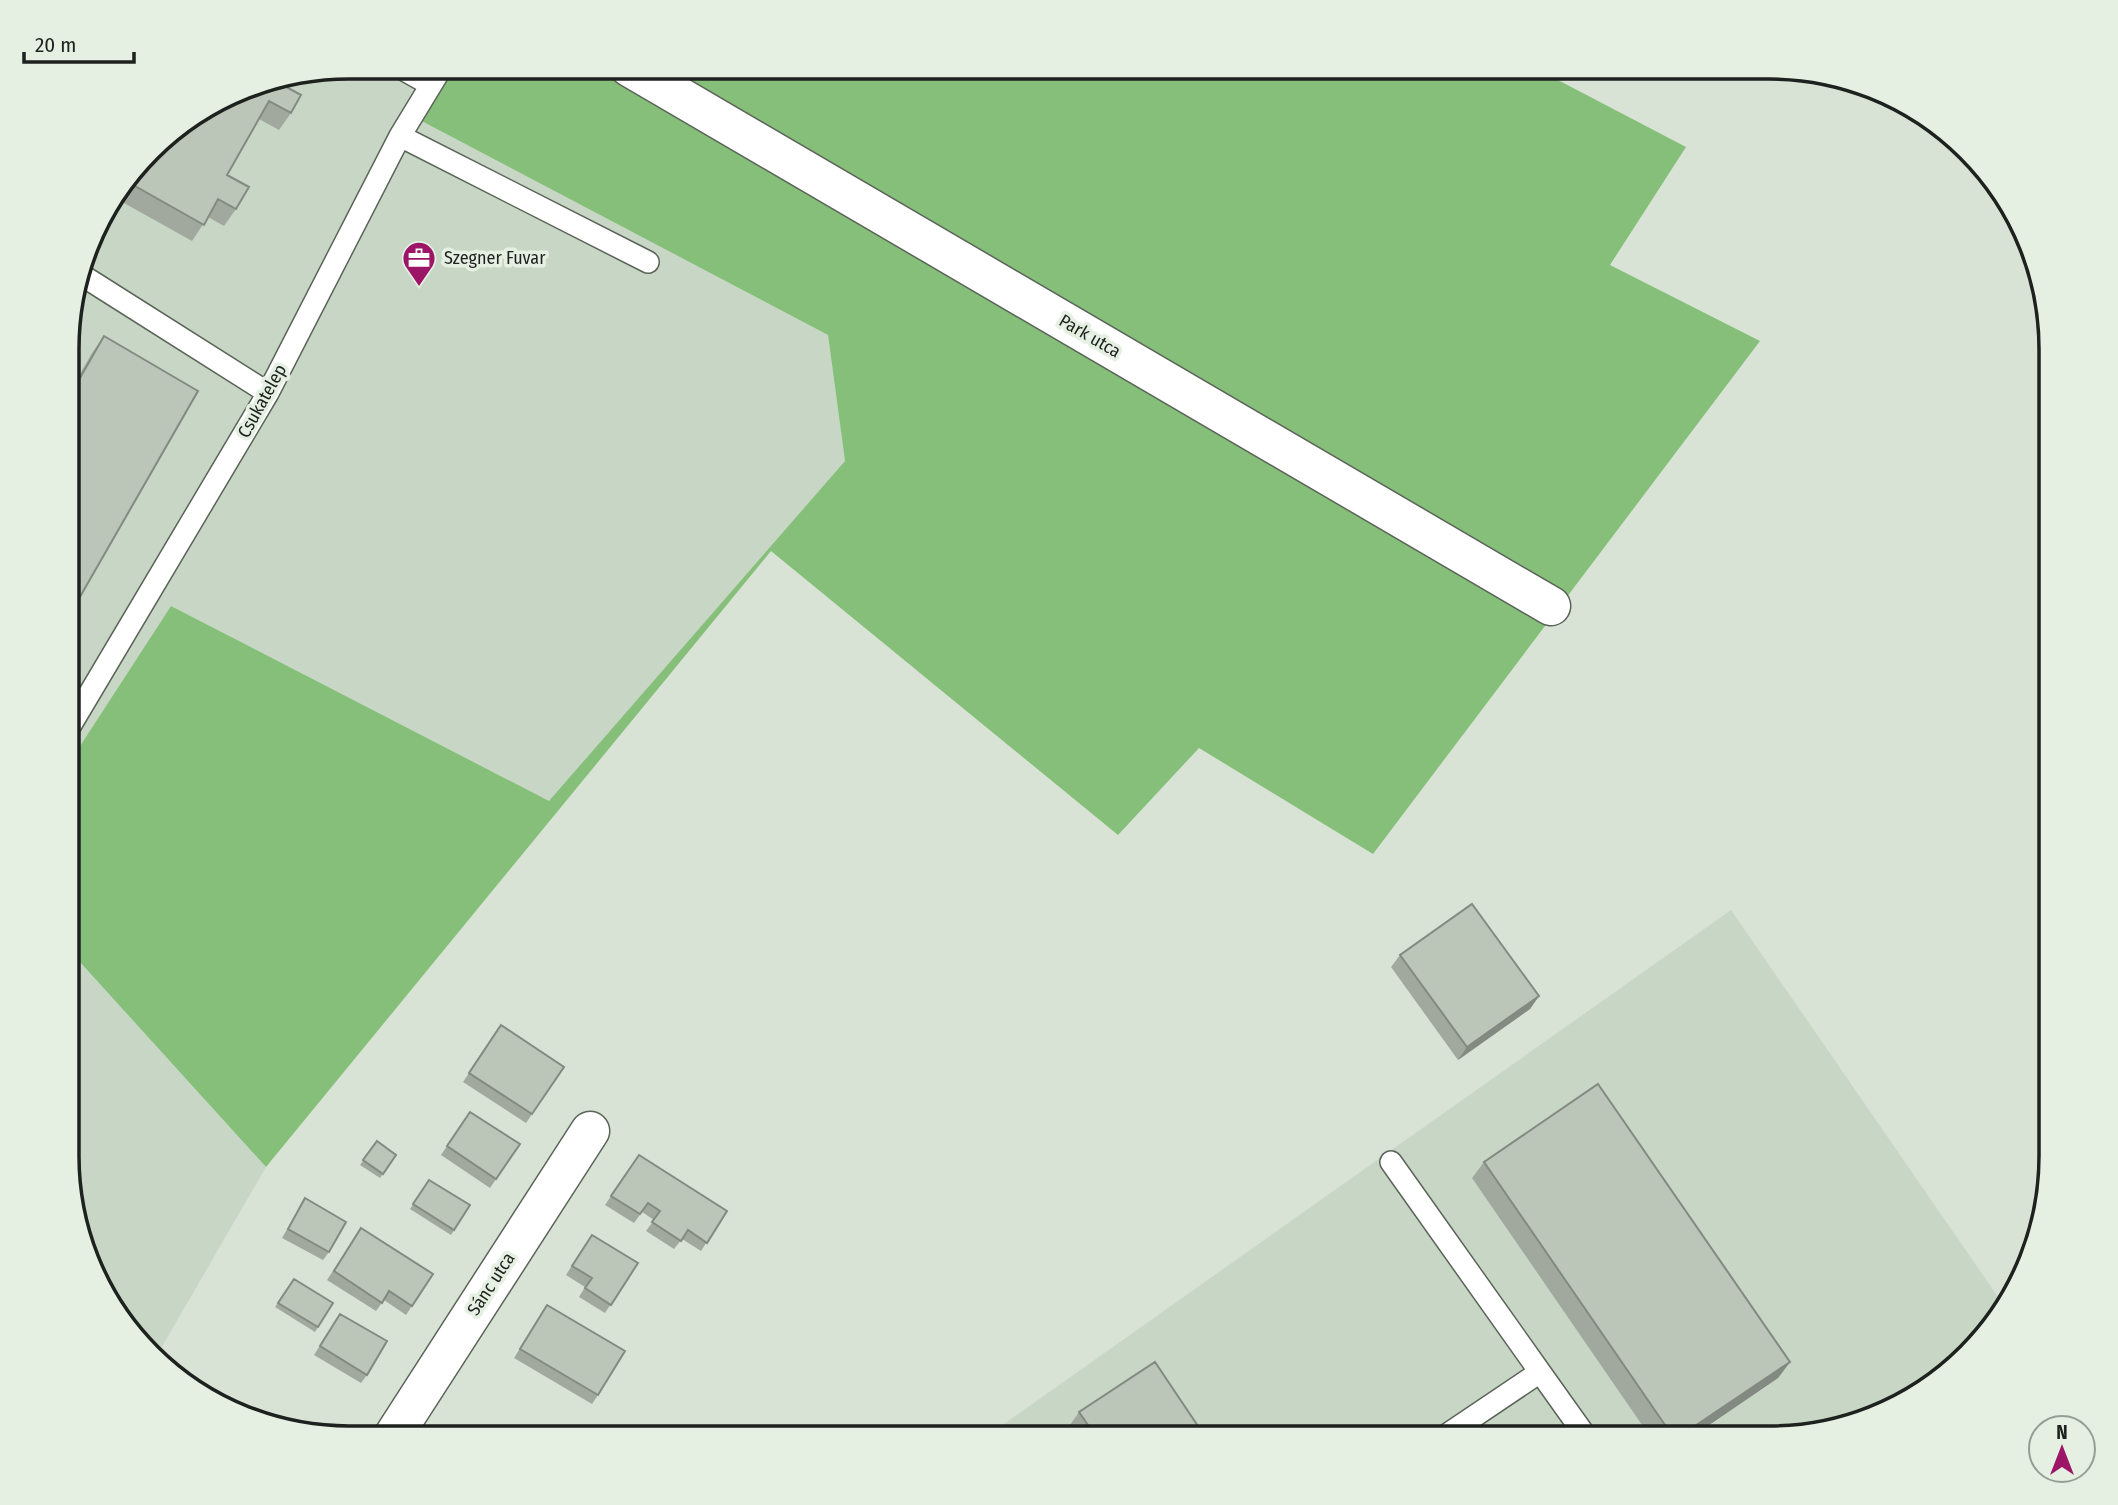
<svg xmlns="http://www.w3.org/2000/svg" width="2118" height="1505" font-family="'Fira Sans Condensed',sans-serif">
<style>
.built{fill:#c8d7c5}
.green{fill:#86bf7a}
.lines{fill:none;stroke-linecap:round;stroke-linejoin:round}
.service-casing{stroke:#5b6459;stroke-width:24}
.minor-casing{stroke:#5b6459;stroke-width:41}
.service{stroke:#fff;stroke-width:21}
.minor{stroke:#fff;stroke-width:38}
.wall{fill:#a1a99e}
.shaded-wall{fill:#838a81}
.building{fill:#bbc5b8;stroke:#838a81;stroke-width:2}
.labels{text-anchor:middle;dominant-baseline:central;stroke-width:7;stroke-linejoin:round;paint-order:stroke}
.poi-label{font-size:18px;fill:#1e221e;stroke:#e5f0e2;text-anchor:start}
.street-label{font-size:18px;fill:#1e221e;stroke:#e5f0e2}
.rim{fill:none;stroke:#1e221e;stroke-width:3.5}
</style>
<rect width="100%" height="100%" fill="#d8e3d5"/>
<!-- built -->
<path class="built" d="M348,67H443L414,117L828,335L845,461L549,802L171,606L69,763V312L96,223L162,137L241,88Z
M1731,910L2005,1307L1994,1328L1895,1409L1770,1438H984Z
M69,950L266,1167L156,1357L104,1298L69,1193Z"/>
<!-- green -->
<path class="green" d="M443,67H1533L1686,147L1610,265L1760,341L1373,854L1199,748L1118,835L771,551L266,1167L69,950V763L171,606L549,801L845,461L828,335L414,117Z"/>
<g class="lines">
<defs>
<path id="service" d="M399,67L431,85
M400,136L648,262
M80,274L268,393
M69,728L268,393L400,136L442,67
M1391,1162L1540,1372
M1442,1438L1540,1372L1587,1438"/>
<path id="minor" d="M629,67L1551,606
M392,1438L590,1131"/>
</defs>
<!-- service casing -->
<use href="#service" class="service-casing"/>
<!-- minor casing -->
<use href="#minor" class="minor-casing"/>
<!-- service -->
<use href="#service" class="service"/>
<!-- minor -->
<use href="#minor" class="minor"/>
</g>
<!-- wall -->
<path class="wall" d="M279,83L291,113L279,130L259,119L227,175L236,209L224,226L208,217L192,241L115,198L162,137Z
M104,336L69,616V393L92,353Z
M1400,955L1539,996L1530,1009L1458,1060L1391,967Z
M501,1025L564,1067L526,1123L463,1082Z
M470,1112L520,1144L490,1188L441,1155Z
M377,1141L396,1155L380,1178L360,1165Z
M639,1155L727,1211L701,1251L682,1239L674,1249L646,1231L654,1220L642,1212L634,1223L605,1205Z
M1484,1162L1790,1362L1778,1378L1690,1438H1651L1472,1178Z
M429,1180L470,1205L451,1235L410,1209Z
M305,1198L329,1252L323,1260L282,1238Z
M361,1228L433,1274L406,1315L384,1300L376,1311L327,1280Z
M586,1243L638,1263L605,1313L579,1297L585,1287L566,1275Z
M294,1279L333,1303L315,1332L275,1307Z
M547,1305L598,1395L592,1404L514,1358Z
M340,1314L367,1375L361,1383L314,1355Z
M1079,1412L1206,1438H1079L1070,1425Z"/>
<!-- shaded-wall -->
<path class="shaded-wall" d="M1539,996L1530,1009L1458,1060L1467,1047Z
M1790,1362L1778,1378L1690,1438H1677Z"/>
<!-- building -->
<path class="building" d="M282,80L279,83L301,95L291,113L269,101L227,175L249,187L236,209L218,199L204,225L128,182L162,137L241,88Z
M104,336L198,391L69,616V397Z
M1472,904L1539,996L1467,1047L1400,955Z
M501,1025L564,1067L532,1114L469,1073Z
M1598,1084L1790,1362L1677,1438H1674L1484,1162Z
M470,1112L520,1144L496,1179L447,1146Z
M377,1141L396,1155L383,1174L363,1160Z
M639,1155L727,1211L707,1243L688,1230L681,1241L652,1222L660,1211L648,1203L640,1214L611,1196Z
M429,1180L470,1205L454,1230L413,1204Z
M305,1198L346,1222L329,1252L288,1229Z
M361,1228L433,1274L412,1306L389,1291L382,1303L334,1271Z
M592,1235L638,1263L611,1305L585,1288L592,1278L572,1266Z
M294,1279L333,1303L318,1327L278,1303Z
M547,1305L625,1351L598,1395L520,1349Z
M340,1314L387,1341L367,1375L320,1346Z
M1155,1362L1206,1438H1097L1079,1412Z"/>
<!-- icons -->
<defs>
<symbol id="office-pin" viewBox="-11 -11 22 30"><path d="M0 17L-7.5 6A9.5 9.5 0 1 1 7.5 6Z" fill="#9c1567" stroke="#e5f0e2"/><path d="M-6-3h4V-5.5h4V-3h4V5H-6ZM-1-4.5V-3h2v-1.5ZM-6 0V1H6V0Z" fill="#fff"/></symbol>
</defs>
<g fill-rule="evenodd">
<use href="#office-pin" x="400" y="239" width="38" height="52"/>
</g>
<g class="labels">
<!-- poi labels -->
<g class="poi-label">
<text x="444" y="258">Szegner Fuvar</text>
</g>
<!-- street labels -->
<g class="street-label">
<text transform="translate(1090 336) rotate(30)">Park utca</text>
<text transform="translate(262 401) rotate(-61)">Csukatelep</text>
<text transform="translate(491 1284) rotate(-57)">Sánc utca</text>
</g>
</g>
<!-- crop -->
<path d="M0 0H2118V1505H0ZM349 79H1769A270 270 0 0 1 2039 349V1156A270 270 0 0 1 1769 1426H349A270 270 0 0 1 79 1156V349A270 270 0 0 1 349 79Z" fill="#e5f0e2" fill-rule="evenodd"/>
<path class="rim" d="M349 79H1769A270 270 0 0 1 2039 349V1156A270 270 0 0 1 1769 1426H349A270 270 0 0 1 79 1156V349A270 270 0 0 1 349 79Z"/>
<!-- north arrow -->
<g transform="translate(2062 1449)"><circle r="33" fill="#e5f0e2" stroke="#959e94" stroke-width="2"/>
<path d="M0-5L12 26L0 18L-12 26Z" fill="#9c1567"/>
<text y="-10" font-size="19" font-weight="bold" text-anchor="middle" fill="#1e221e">N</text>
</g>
<!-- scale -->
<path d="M24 52v10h110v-10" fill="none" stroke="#1e221e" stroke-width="3.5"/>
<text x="35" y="52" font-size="21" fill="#1e221e" stroke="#e5f0e2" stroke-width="5" paint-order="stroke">20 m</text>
</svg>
